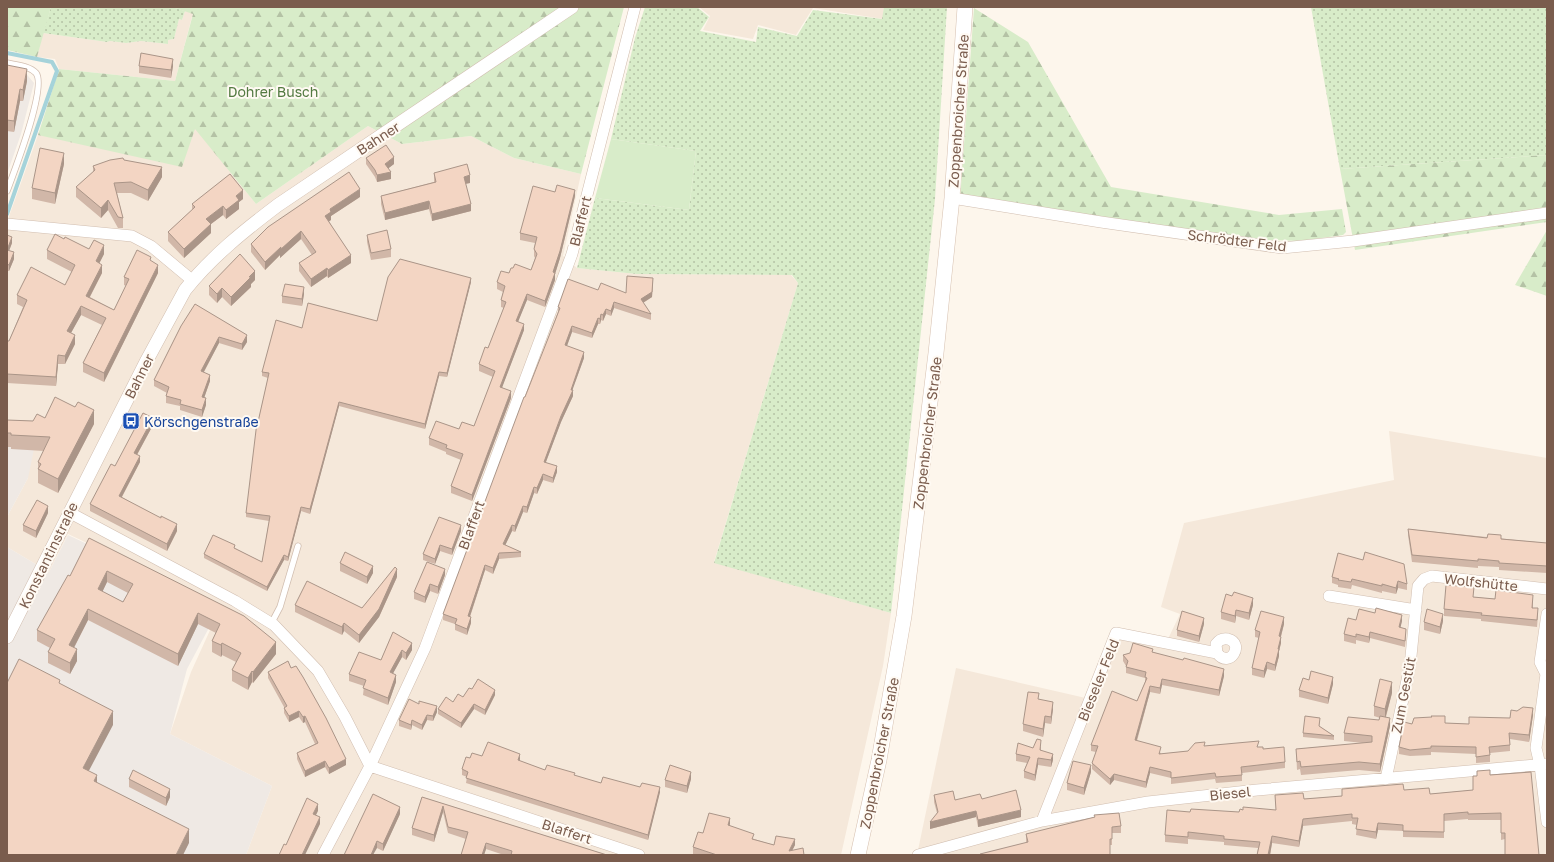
<svg xmlns="http://www.w3.org/2000/svg" width="1554" height="862" font-family="'Golos Text',sans-serif">
<style>
.residential{fill:#f5e8da}
.industrial{fill:#efe9e4}
.grass{fill:url(#grass-dots)}
.forest{fill:url(#forest-firs)}
.park{fill:#d8ecc9}
.lines{fill:none;stroke-linecap:round;stroke-linejoin:round}
.stream{stroke:#a5d3da;stroke-width:4}
.service-casing{stroke:#d1beb0;stroke-width:7}
.minor-casing{stroke:#d1beb0;stroke-width:12}
.tertiary-casing{stroke:#d1beb0;stroke-width:14}
.secondary-casing{stroke:#d6c0b0;stroke-width:16}
.service{stroke:#fff;stroke-width:5.5}
.minor{stroke:#fff;stroke-width:11}
.tertiary{stroke:#fff;stroke-width:13}
.secondary{stroke:#fff;stroke-width:15}
.wall{fill:#d1b7a8;fill-rule:evenodd}
.shaded-wall{fill:#aa9588}
.building{fill:#f3d5c3;stroke:#aa9588;fill-rule:evenodd}
.labels{text-anchor:middle;dominant-baseline:central;stroke-width:4;stroke-linejoin:round;paint-order:stroke}
.park-label{font-size:14px;fill:#537a41;stroke:#fffaf3}
.street-label{font-size:14px;fill:#7a5c4d;stroke:#fffaf3}
.transit-label{font-size:14px;fill:#164399;stroke:#fffaf3;text-anchor:start}
</style>
<defs>
<pattern id="grass-dots" width="8" height="8" patternUnits="userSpaceOnUse"><rect width="8" height="8" fill="#d8ecc9"/><path d="M2 2h.1M6 6h.1" fill="none" stroke="#b4c2a5" stroke-width="1.8" stroke-linecap="round"/></pattern>
<pattern id="forest-firs" width="22" height="20" patternUnits="userSpaceOnUse"><rect width="22" height="20" fill="#d8ecc9"/><path d="M5 1l3.5 6h-7zM16 11l3.5 6h-7z" fill="#b4c2a5"/></pattern>
</defs>
<rect width="100%" height="100%" fill="#fdf6ec"/>
<!-- residential -->
<path class="residential" d="M699,7H884L883,19L813,8L796,35L758,25L753,39L703,30L710,16Z
M185,11L193,13L175,81L59,69L55,59L37,57L43,33L107,42L110,41L126,43L141,41L168,44V40L174,39L179,19L182,20Z
M368,126L402,144L471,136L514,158L581,174L563,256L577,268L637,274L791,275L798,283L714,562L891,613L883,666L841,855H246L272,786L170,734L191,672L221,606L68,534L49,572L7,547V517L28,478L7,425V222L38,135L195,128L256,204Z
M1389,431L1547,458V855H917L956,668L1090,699L1116,633L1166,643L1180,614L1161,607L1184,523L1394,480Z"/>
<!-- industrial -->
<path class="industrial" d="M7,67L23,70L34,83L21,134L7,174Z
M7,425H39L28,478L7,517Z
M68,535L220,607L187,669L170,734L272,786L246,855H7V547L49,572Z"/>
<!-- grass -->
<path class="grass" d="M51,7H172L185,11L182,20L179,19L174,39L168,40V44L141,41L126,43L110,41L107,42L43,33Z
M645,7H697L709,17L700,31L756,42L758,27L797,36L813,10L882,19L884,7H947L935,199L891,613L714,563L798,283L792,275L637,274L577,268L595,198L689,210L696,151L611,139L635,38Z
M1311,7H1547V155L1340,169Z"/>
<!-- forest -->
<path class="forest" d="M7,7H51L37,57L7,50Z
M172,7H624L581,174L514,158L471,136L402,144L368,126L256,204L195,129L182,167L38,135L59,69L175,81L193,14Z
M974,8L1028,42L1111,187L1279,215L1342,209L1346,232L1343,235L1300,241L1268,240L960,199Z
M1547,155V222L1355,250L1340,169Z
M1547,230V296L1515,285Z"/>
<!-- park -->
<path class="park" d="M611,139L696,151L689,210L595,198Z"/>
<g class="lines">
<!-- stream -->
<path class="stream" d="M7,53L52,62L57,71L7,214"/>
<defs>
<path id="service" d="M7,63C16,65 30,66 36,73C47,87 14,172 7,191
M271,624L280,607L298,546"/>
<path id="minor" d="M952,198L1101,222L1282,248L1353,241L1547,213
M7,224L132,236L151,246L193,281
M69,513L76,516L235,601L274,625L318,671L345,717L370,766
M1329,596L1416,610
M1547,614L1540,662L1546,674L1536,748L1540,765L1547,822
M370,766L639,855
M1386,779L1410,666L1418,586L1424,579L1432,576L1547,589
M1042,821L1116,633L1217,653C1230,670 1245,643 1228,639C1223,638 1219,640 1216,644L1217,653
M323,855L370,766L425,648L572,254L635,7
M918,855L1042,821L1148,802L1257,790L1547,764"/>
<path id="tertiary" d="M7,637L147,360L185,290C211,257 245,230 278,205L572,7"/>
<path id="secondary" d="M858,855L879,760L904,616L936,353L952,198L965,7"/>
</defs>
<!-- service casing -->
<use href="#service" class="service-casing"/>
<!-- minor casing -->
<use href="#minor" class="minor-casing"/>
<!-- tertiary casing -->
<use href="#tertiary" class="tertiary-casing"/>
<!-- secondary casing -->
<use href="#secondary" class="secondary-casing"/>
<!-- service -->
<use href="#service" class="service"/>
<!-- minor -->
<use href="#minor" class="minor"/>
<!-- tertiary -->
<use href="#tertiary" class="tertiary"/>
<!-- secondary -->
<use href="#secondary" class="secondary"/>
</g>
<!-- wall -->
<path class="wall" d="M7,65L27,81L23,101H20L14,132L7,131Z
M139,66H173L171,78L139,73Z
M366,158L394,164L388,168L391,179L377,182L375,177L366,164Z
M124,160L162,177L148,201L131,193H117L123,218V228H118L108,210L101,218L76,197V187L93,172V166Z
M64,164L55,204L32,199V188Z
M434,173L470,183L465,184L471,211L432,221L429,209L385,220L381,204V196L434,182Z
M575,196L560,258L555,274V280L545,307L527,300L518,321L524,330L502,387L511,398L472,501L451,493V486L461,460L446,454V452L429,445V438L459,429L474,426L493,377L479,371V364L488,348L504,308L501,307V300L503,292L497,289V282L509,273L513,268L531,270L535,258L534,256V249L535,243L520,240V233Z
M360,197L331,216V220L329,221L351,263L328,278L327,276L311,287L299,271V263L312,255L301,239L280,258V255L265,270L251,252V244Z
M243,199L239,202V209L226,219L223,215L211,224V233L184,258L168,241V232L192,210V204Z
M7,235L12,243L9,251L14,259L9,271H7Z
M367,235L391,249V257L371,260L367,242Z
M64,239L89,249L104,254L99,263L102,273L90,297L114,310L126,286L124,285V277L151,261L158,273L104,382L83,372V363L102,325L81,315L71,333L75,344L65,364H58L56,386L7,383V341H9L23,307L17,304V295L65,285L72,272L47,259V250Z
M255,280L251,284V287L231,306L222,297L217,303L209,295V286Z
M471,282L447,377L439,376L425,429L339,406L310,514L301,511L288,561L284,560L267,591L204,558V554L235,548L262,562L269,521L246,517V513L258,422L268,378L262,376V372L302,328L377,321Z
M653,284L652,297L643,303L651,314V320L614,308L611,316L606,314L603,321L601,320L600,324H598L592,338L572,332L567,346L584,358L572,390L573,396L561,422L546,462L557,472L553,483L543,480L537,494L534,493L527,513L523,512L515,532L512,531L505,545L521,552V557L499,559L493,574L485,570L470,617L471,623L467,635L455,630V624L443,620V614L558,312V307L598,290L626,293Z
M304,294L302,306L282,303V296Z
M181,326L247,342L242,350L219,343L204,372L210,381L204,398L206,405L202,417L180,410V406L166,403V396L167,393L154,386V380Z
M45,418L94,424L58,493L38,483V462L44,451L11,449V447H7V420L33,421Z
M153,425L137,455L140,462L122,497L177,531L167,551L90,511V504L115,466Z
M48,513L36,538L23,531V525Z
M1408,529L1547,543V573L1499,570V567L1478,566V568L1412,562L1408,535Z
M461,531L452,555L440,551L435,564L423,560V554Z
M89,538L276,654L253,683L252,682L248,690L232,681V670L236,662L222,655L221,657L212,652V641L216,633L198,624L178,666L88,620L74,648L77,661L70,674L48,663V652L50,648L37,641V630L70,576ZM107,582L128,593L123,602L102,592Z
M1338,553L1407,584V590L1398,588L1396,594L1382,591V593L1352,585L1351,589L1338,587V585L1332,583V577Z
M340,563L373,573L367,584L340,571Z
M445,575L438,594L430,591L425,603L414,599V592Z
M397,577L379,617L359,643L344,631L342,635L295,612V605L362,608Z
M1473,597L1533,602V608L1538,615L1537,627L1481,621V619L1444,616V609Z
M1253,605L1249,620L1236,616L1235,623L1221,619V612Z
M1356,620L1402,621L1400,627L1406,635L1405,647L1370,638L1369,643L1356,640V644L1344,641V634Z
M1443,621L1440,634L1424,630V622Z
M1204,624L1199,642L1177,636V630Z
M1284,624L1281,637V643L1279,651V656L1275,671L1267,669L1264,678L1252,675V668L1259,638L1255,637V630Z
M393,632L412,650L406,660L402,657L393,673L396,682L388,705L363,695L364,686L349,681V674L381,660Z
M1153,652L1224,676L1219,696L1162,685L1160,694L1150,692L1137,741L1161,753V754L1188,751L1205,746L1259,747L1285,762V768L1242,773V781L1216,783L1215,779L1171,784V778L1150,773L1146,788L1114,780L1110,785L1092,769V763L1096,752L1091,751V745L1137,701L1145,682V678L1126,673V666L1123,661V655Z
M268,672L346,765L329,774L325,767L305,777L297,759V753L315,744L305,722L303,723L299,717L289,722L284,713V707L268,678Z
M1309,680L1333,684L1328,704L1299,697V690Z
M472,689L495,695L485,715L474,709L461,728L438,714V709L463,697Z
M1392,693L1386,717L1390,726L1380,772L1359,770L1301,775L1300,769L1297,770L1296,749L1363,743L1344,741V733L1379,720L1380,718L1374,716V706Z
M1039,699L1053,709L1051,724L1045,723L1043,737L1023,731V724Z
M437,712L433,721L427,720L422,730L412,725L411,730L399,726V720Z
M1533,715L1529,742L1510,739V751L1490,753V762L1476,763V754L1431,752V755L1410,756L1399,754V747L1412,724L1445,723L1469,724Z
M1320,722L1319,726L1334,736V740L1303,737V733Z
M1041,747V750L1053,760L1051,767L1038,765L1035,781L1024,778V771L1027,763L1016,761V754L1033,748Z
M482,756L520,759V761L545,770L575,776L601,783L640,787L660,792L648,840L466,783L467,777L462,775V769L470,758Z
M1091,772L1084,795L1067,790V783Z
M1531,772L1505,839L1501,840V820H1468V819L1444,821V838L1403,837V831L1378,830L1376,839L1356,835L1357,825L1352,824V821L1303,826L1299,847L1272,843L1270,855H1257L1258,848L1224,845V842L1188,839V844L1165,842V835L1190,812H1239L1243,810H1276L1275,795L1304,799L1342,796V789L1404,790L1430,794L1473,790L1490,775Z
M129,779L170,797L166,806L129,787Z
M691,779L687,793L665,787V780Z
M934,795L955,800L982,799L1021,817L978,827L976,817L930,829L937,813L934,802Z
M422,797L607,855H504L486,849L484,855H461L466,839L448,833L443,812L434,842L412,835V828Z
M400,814L383,851L377,848L344,855Z
M730,824L729,825L754,839L774,845H795L792,850L804,855H697L693,854V847L703,833Z
M1121,826V833H1112V845L1026,843V834Z"/>
<!-- shaded-wall -->
<path class="shaded-wall" d="M173,59V66L171,78V70Z
M27,69V81L23,101V90Z
M20,89V101L14,132V121Z
M64,153V164L55,204V193Z
M394,157V164L385,171V164Z
M162,167V177L148,201V190Z
M391,172V179L377,182V175Z
M470,175V183L464,184V177Z
M360,189V197L331,216V220L325,224V216L330,209Z
M243,190V199L239,202V209L226,219V210L236,196Z
M575,190V196L560,258L555,274V280L545,307V301L553,272Z
M108,200V210L101,218V208Z
M429,201V209L385,220V213Z
M471,204V211L432,221V214Z
M223,206V215L211,224V233L184,258V249L206,219Z
M301,231V239L280,258V255L265,270V262L281,247Z
M12,237V243L7,256V250Z
M104,245V254L96,270V261Z
M14,252V259L9,271V265Z
M351,255V263L328,278V270Z
M102,265V273L86,304V296Z
M158,265V273L104,382V373Z
M327,268V276L311,287V279Z
M255,271V280L251,284V287L231,306V297Z
M471,278V282L447,377V373Z
M653,278L652,297L641,304V299Z
M304,287V294L302,306V299Z
M222,288V297L217,303V294Z
M527,294V300L516,327V321Z
M614,302V308L611,316V311Z
M81,306V315L67,340V331Z
M606,309V314L603,321V315Z
M601,314V320L600,324V319Z
M598,318V324L592,338V333Z
M524,324V330L500,393V387Z
M572,326V332L565,351V345Z
M75,335V344L65,364V356Z
M247,335V342L242,350V344Z
M219,337V343L201,377V371Z
M584,352V358L571,394L573,390V396L561,422L544,467V462L571,390Z
M58,355V364L56,386V377Z
M439,372V376L425,429V424Z
M210,375V381L202,404V397Z
M511,391V398L472,501V495Z
M206,398V405L202,417V410Z
M339,402V406L310,514V509Z
M94,410V424L58,493V479Z
M153,418V425L134,460V453Z
M140,456V462L119,502V496Z
M557,466V472L553,483V478Z
M8,470V484L7,486V472Z
M543,474V480L537,494V488Z
M534,487V493L527,513V507Z
M48,506V513L36,538V531Z
M523,506V512L515,532V526Z
M301,507V511L288,561V557Z
M177,524V531L167,551V544Z
M461,525V531L452,555V549Z
M512,525V531L503,550V544Z
M440,545V551L435,564V559Z
M499,553V559L493,574V568Z
M284,555V560L267,591V587Z
M485,565V570L468,622V616Z
M373,566V573L367,584V577Z
M397,569V577L379,617L359,643V635Z
M445,569V575L438,594V587Z
M107,571V582L98,601V589Z
M1398,581V588L1396,594V588Z
M430,584V591L425,603V597Z
M1253,598V605L1249,620V613Z
M88,609V620L69,657V645Z
M1236,610V616L1235,623V616Z
M198,613V624L178,666V654Z
M1443,614V621L1440,634V627Z
M1402,615V621L1399,634V627Z
M471,617V623L467,635V629Z
M1284,617V624L1279,643V636Z
M1204,618V624L1199,642V636Z
M344,623V631L342,635V627Z
M1370,632V638L1369,643V637Z
M1281,637V643L1279,651V656L1275,671V665L1278,649Z
M276,642V654L253,683V672Z
M222,643V655L221,657V645Z
M412,643V650L406,660V653Z
M77,649V661L70,674V663Z
M402,650V657L390,679V672Z
M1267,662V669L1264,678V671Z
M1224,669V676L1219,696V690Z
M252,671V682L248,690V678Z
M396,675V682L388,705V698Z
M1333,677V684L1328,704V698Z
M1162,679V685L1160,694V688Z
M1392,682V693L1385,719V709Z
M1150,686V692L1135,746V740Z
M495,690V695L485,715V710Z
M1053,702V709L1051,724V717Z
M474,704V709L461,728V723Z
M437,706V712L433,721V716Z
M1533,708V715L1529,742V735Z
M113,711V725L83,782V768Z
M299,711V717L289,722V716Z
M427,715V720L422,730V725Z
M305,716V722L303,723V717Z
M1045,716V723L1043,737V729Z
M1390,718V726L1380,772V764Z
M412,720V725L411,730V725Z
M520,754V759L518,765V760Z
M1053,754V760L1051,767V760Z
M1038,758V765L1035,781V775Z
M346,759V765L329,774V768Z
M325,761V767L305,777V771Z
M1091,765V772L1084,795V788Z
M1150,767V773L1146,788V782Z
M691,772V779L687,793V786Z
M1114,774V780L1110,785V779Z
M97,775V789L94,781Z
M660,787V792L648,840V835Z
M170,789V797L166,806V798Z
M318,804V811L313,821V814Z
M443,806V812L434,842V835Z
M400,807V814L383,851V844Z
M1021,810V817L978,827V820Z
M976,811V817L930,829V822Z
M320,817V824L305,855H302Z
M730,818V824L728,831V825Z
M1303,819V826L1299,847V841Z
M1378,823V830L1376,839V832Z
M189,829V843L183,855H176Z
M1272,836V843L1270,855H1268Z
M795,839V845L790,855L789,851Z
M377,841V848L373,855H371Z
M486,843V849L484,855H482Z"/>
<!-- building -->
<path class="building" d="M141,53L173,59L171,70L139,66Z
M7,65L27,69L23,90L20,89L14,121L7,120Z
M386,145L394,157L385,164L391,172L377,175L375,170L366,158Z
M40,148L64,153L55,193L32,188Z
M123,158L124,160L162,167L148,190L131,182L114,183L123,218L118,217L108,200L101,208L76,187L95,170L93,166L110,160Z
M467,164L470,175L464,177L471,204L432,214L429,201L385,213L381,196L436,182L434,173Z
M349,172L360,189L330,209L331,212L325,216L351,255L328,270L327,268L311,279L299,263L316,252L301,231L280,250L281,247L265,262L251,244L268,227Z
M230,174L243,190L236,196L239,200L226,210L223,206L206,219L211,224L184,249L168,232L195,207L192,204Z
M557,185L575,190L560,251L553,272L555,273L545,301L527,294L516,321L524,324L500,387L511,391L472,495L451,486L463,454L446,448L447,445L429,438L436,421L459,429L462,422L474,426L495,371L479,364L485,347L488,348L506,302L501,300L505,286L497,282L501,271L509,273L511,268H513L515,264L531,270L537,254L534,249L537,237L520,233L533,186L555,192Z
M387,230L391,249L371,253L367,235Z
M55,234L64,239L65,237L89,249L94,240L104,245L96,261L102,265L86,296L114,310L129,279L124,277L137,250L151,257L150,260L158,265L104,373L83,363L106,318L81,306L67,331L75,335L65,356L58,355L56,377L7,374V341H9L27,300L17,295L31,267L65,285L75,265L47,250Z
M7,235L12,237L7,250L14,252L9,265L7,264Z
M240,254L255,271L249,277H251L231,297L222,288L217,294L209,286Z
M400,259L471,278L447,373L439,372L425,424L339,402L310,509L301,507L288,557L284,555L267,587L204,554L213,535L235,545L234,548L262,562L270,516L246,513L257,422H258L269,373L262,372L276,320L302,328L308,303L377,321L388,277Z
M627,276L653,278L652,292L641,299L651,314L614,302L611,311L606,309L603,315L601,314L600,319L598,318L592,333L572,326L565,345L584,352L571,390H573L561,416L544,462L557,466L553,478L543,474L537,488L534,487L527,507L523,506L515,526L512,525L503,544L521,552L499,553L493,568L485,565L468,616L471,617L467,629L455,624L457,619L443,614L524,397H525L560,308L558,307L568,279L598,290L601,283L626,293Z
M285,284L304,287L302,299L282,296Z
M195,304L247,335L242,344L219,337L201,371L210,375L202,397L206,398L202,410L180,404L181,400L166,396L169,387L154,380L181,326Z
M55,397L75,407L78,402L94,410L58,479L38,469L41,464L38,462L50,437L11,435V433H7V420L33,421L37,414L45,418Z
M143,413L153,418L134,453L140,456L119,496L161,518V516L177,524L167,544L90,504L111,464L115,466Z
M37,500L48,506L36,531L23,525Z
M439,517L461,525L452,549L440,545L435,559L423,554Z
M1408,529L1487,538L1488,534L1501,535V539L1547,543V566L1499,563V561L1478,559V561L1412,555Z
M89,538L244,616L276,642L253,672L252,671L248,678L232,670L241,653L222,643L221,645L212,641L220,624L198,613L178,654L88,609L69,645L77,649L70,663L48,652L55,639L37,630L68,575L70,576ZM107,571L133,584L123,602L98,589Z
M345,552L373,566L367,577L340,563Z
M1365,552L1404,564L1407,584L1398,581L1396,588L1382,584V586L1352,579L1351,582L1338,580L1339,579L1332,577L1338,553L1363,560Z
M427,562L445,569L438,587L430,584L425,597L414,592Z
M395,567L397,569L379,609L359,635L344,623L342,627L295,605L307,581L362,608Z
M1446,585L1474,587L1473,597L1495,599L1496,590L1533,595L1532,608H1538L1537,620L1481,615L1482,613L1444,609Z
M1234,592L1253,598L1249,613L1236,610L1235,616L1221,612L1226,594L1232,596Z
M1376,608L1402,615L1399,627L1406,629L1405,641L1370,632L1369,637L1356,634V637L1344,634L1348,618L1356,620L1359,609L1375,613Z
M1427,609L1443,614L1440,627L1424,622Z
M1182,611L1204,618L1199,636L1177,630Z
M1261,611L1284,617L1279,636L1281,637L1278,649H1279L1275,665L1267,662L1264,671L1252,668L1260,632L1255,630Z
M393,632L412,643L406,653L402,650L390,672L396,675L388,698L363,688L366,680L349,674L359,652L381,660Z
M1133,643L1153,649L1152,652L1183,660L1184,658L1224,669L1219,690L1162,679L1160,688L1150,686L1135,740L1161,747L1159,754L1188,751L1195,743L1205,742L1204,746L1259,741L1257,747H1263V749L1284,747L1285,762L1241,767L1242,775L1216,777L1215,773L1171,778V772L1150,767L1146,782L1114,774L1110,779L1092,763L1098,746L1091,745L1112,691L1137,701L1147,678L1145,677L1146,672L1126,667L1128,661L1123,655L1130,653Z
M19,659L60,680L59,683L113,711L83,768L97,775L94,781L189,829L176,855H7V683Z
M288,661L291,668L296,666L303,677L326,718L346,759L329,768L325,761L305,771L297,753L318,743L305,716L303,717L299,711L289,716L284,708L287,706L268,672Z
M1311,671L1333,677L1328,698L1299,690L1303,678L1309,680Z
M478,679L495,690L485,710L474,704L461,723L438,709L446,697L453,702L458,694L463,697L469,688L472,689Z
M1380,679L1392,682L1385,709L1374,706Z
M1028,692L1039,693L1038,699L1053,702L1051,717L1045,716L1043,729L1023,724Z
M409,699L419,704V701L437,706L433,716L427,715L422,725L412,720L411,725L399,720Z
M1523,707L1533,708L1529,735L1509,733L1510,745L1489,747L1490,755L1476,757V747L1431,746V748L1410,750L1399,747L1404,722L1412,724L1414,718L1432,717L1431,716H1445V723L1469,724V717L1510,718L1511,710L1517,711Z
M1305,716L1320,718L1319,726L1334,736L1303,733Z
M1380,716L1390,718L1380,764L1359,762L1301,767L1300,761L1297,762L1296,749L1372,742V736L1344,733L1348,717L1379,720Z
M1037,739L1041,740L1040,750L1053,754L1051,760L1038,758L1035,775L1024,771L1030,757L1016,754L1018,743L1033,748Z
M488,742L520,754L518,760L545,770L547,765L575,773L574,775L601,783L603,777L640,787L642,783L660,787L648,835L466,778L468,772L462,769L466,757L470,758L472,753L482,756Z
M1073,761L1091,765L1084,788L1067,783Z
M670,765L691,772L687,786L665,780Z
M133,770L170,789L166,798L129,779Z
M1490,770V775L1531,772L1539,855H1505V833H1501V813L1468,814V812L1444,814V832L1403,831V825L1378,823L1376,832L1356,829L1358,818H1352V814L1303,819L1299,841L1272,836L1268,855H1257L1260,842L1224,839V836L1188,832V837L1165,835L1167,810L1190,812L1191,809L1239,812L1240,809L1243,810V807L1276,810L1275,795L1303,793L1304,799L1342,796V789L1403,784L1404,790L1429,788L1430,794L1473,790V776H1477V771Z
M1016,790L1021,810L978,820L976,811L930,822L938,812L934,795L953,791L955,800L980,794L982,799Z
M373,794L400,807L383,844L377,841L371,855H344Z
M422,797L607,855H511L512,851L486,843L482,855H461L468,832L448,827L443,806L434,835L412,828Z
M307,798L318,804L313,814L320,817L302,855H278V854L279,855L284,844L286,845Z
M709,813L730,818L728,825L754,834L752,839L774,845L776,836L795,839L789,851L803,848L804,855H717L693,847L698,832L703,833Z
M1119,813L1121,826L1112,827V839H1110V855H981L980,854L1028,842L1026,834L1095,817L1094,815Z"/>
<!-- icons -->
<defs>
<symbol id="bus-square" viewBox="-11 -11 22 22"><rect x="-9" y="-9" width="18" height="18" rx="4" fill="#1a4fb4" stroke="#fffaf3"/><path d="M-5-6H5V4H4V6H2V4H-2V6H-4V4H-5ZM-3.5-4V0h7V-4ZM-3.5 1.2v1.5H-2V1.2ZM2 1.2v1.5H3.5V1.2Z" fill="#fff"/></symbol>
</defs>
<g fill-rule="evenodd">
<use href="#bus-square" x="121" y="411" width="20" height="20"/>
</g>
<g class="labels">
<!-- park labels -->
<g class="park-label">
<text x="273" y="91">Dohrer Busch</text>
</g>
<!-- street labels -->
<g class="street-label">
<text transform="translate(958 111) rotate(-86)">Zoppenbroicher Straße</text>
<text transform="translate(378 138) rotate(-33)">Bahner</text>
<text transform="translate(580 221) rotate(-76)">Blaffert</text>
<text transform="translate(1237 240) rotate(7)">Schrödter Feld</text>
<text transform="translate(139 376) rotate(-63)">Bahner</text>
<text transform="translate(927 433) rotate(-83)">Zoppenbroicher Straße</text>
<text transform="translate(471 525) rotate(-70)">Blaffert</text>
<text transform="translate(48 555) rotate(-64)">Konstantinstraße</text>
<text transform="translate(1481 582) rotate(6)">Wolfshütte</text>
<text transform="translate(1098 680) rotate(-68)">Bieseler Feld</text>
<text transform="translate(1403 695) rotate(-79)">Zum Gestüt</text>
<text transform="translate(879 753) rotate(-79)">Zoppenbroicher Straße</text>
<text transform="translate(1230 793) rotate(-6)">Biesel</text>
<text transform="translate(567 831) rotate(18)">Blaffert</text>
</g>
<!-- transit labels -->
<g class="transit-label">
<text x="144" y="421">Körschgenstraße</text>
</g>
</g>
<!-- border -->
<rect width="1554" height="862" fill="none" stroke="#7a5c4d" stroke-width="16"/>
</svg>
